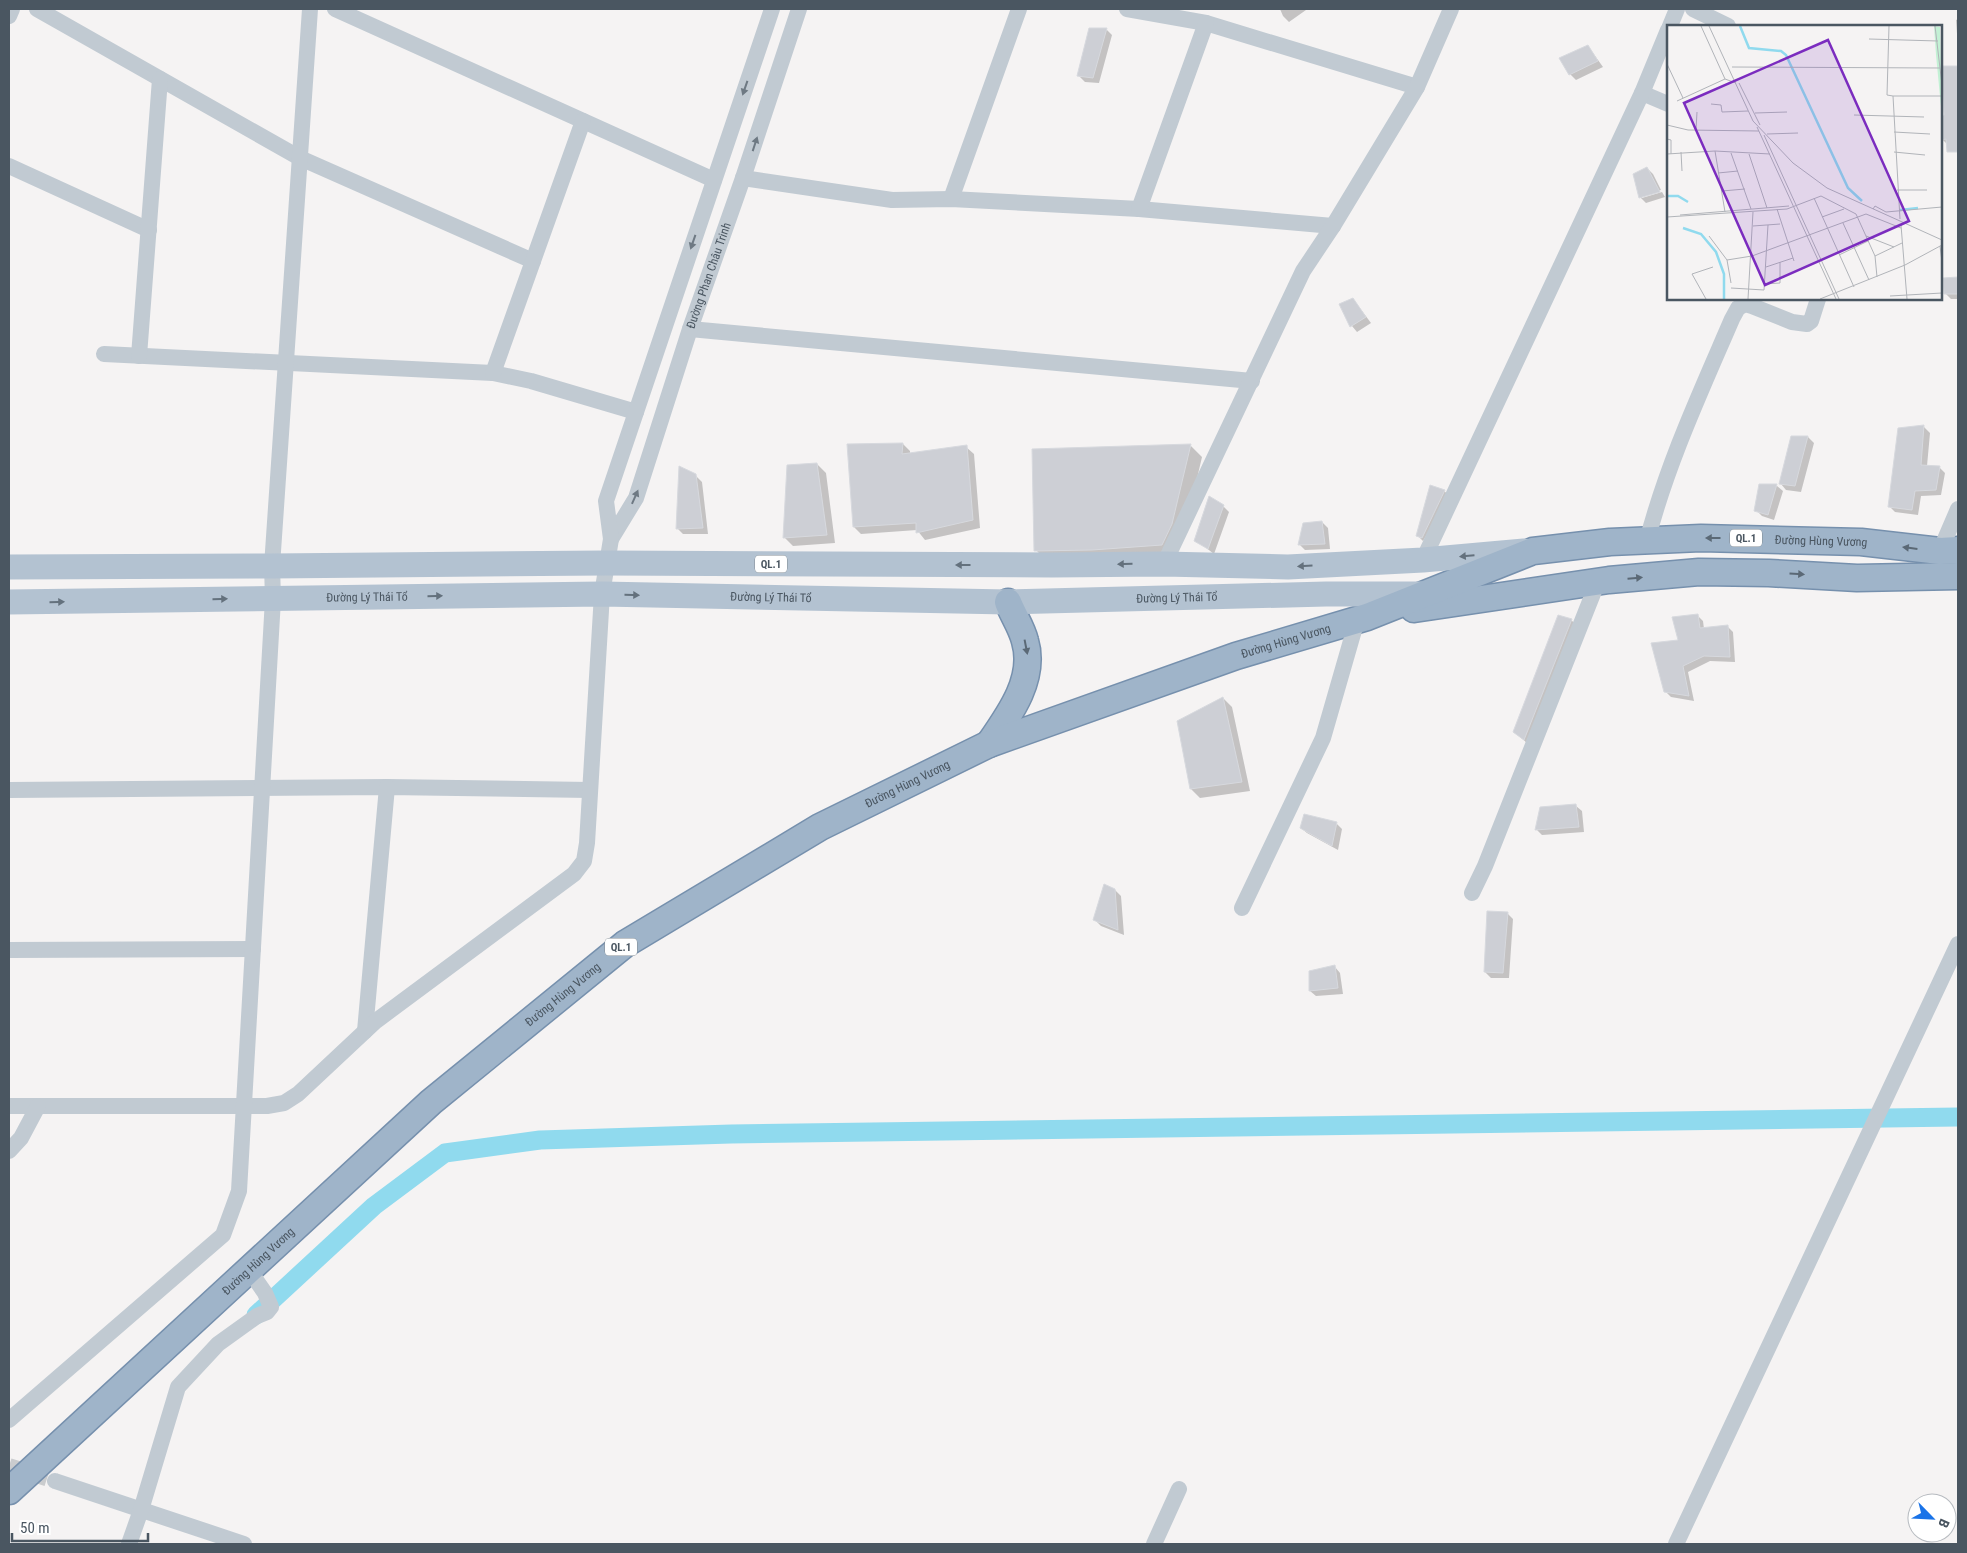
<svg xmlns="http://www.w3.org/2000/svg" width="1967" height="1553" font-family="'Roboto Condensed',sans-serif">
<style>
.shadow{fill:#0003}
.lines{fill:none;stroke-linecap:round;stroke-linejoin:round}
.canal{stroke:#90daee;stroke-width:19}
.building{fill:#cdcfd5;stroke:#d7d9de}
.minor-tunnel{stroke:#caccce;stroke-width:16;stroke-dasharray:16 8;stroke-linecap:butt}
.trunk-casing{stroke:#7690ad;stroke-width:29}
.minor{stroke:#c1cad2;stroke-width:16}
.primary{stroke:#b3c2d1;stroke-width:25}
.trunk{stroke:#9fb4c9;stroke-width:26}
.oneway{fill:#6e7983}
.oneway2{fill:#5b6976}
.oneway3{fill:#64717d}
.labels{text-anchor:middle;dominant-baseline:central;stroke-width:5;stroke-linejoin:round;paint-order:stroke}
.shield{fill:#fff;stroke:#808990;stroke-width:1}
.shield-label{font-size:11px;font-weight:bold;fill:#4a5661}
.street-label{font-size:12px;fill:#4a5661;stroke:#fff}
.inset-river{fill:none;stroke:#90daee;stroke-width:2.5}
.inset-road{fill:none;stroke:#b1b4b9;stroke-width:1}
.view{fill:#7b2cbf;fill-opacity:0.15;stroke:#7b2cbf;stroke-width:2.5}
.inset-edge{fill:none;stroke:#4a5661;stroke-width:2.5}
</style>
<rect width="100%" height="100%" fill="#f5f3f3"/>
<!-- shadow -->
<path class="shadow" d="M1280,9H1305L1306,10L1289,22L1283,16Z
M1958,19V48L1956,20Z
M1106,29L1112,35L1099,83L1085,82L1079,76Z
M1588,46L1603,67L1576,80L1570,74Z
M1942,67H1958V145L1949,146L1942,139L1941,117L1946,116Z
M1647,168L1653,174L1661,190L1642,195V198L1662,192L1665,197L1646,203L1640,197Z
M1958,278V299H1951L1945,293L1944,279Z
M1353,299L1371,323L1357,332L1352,326Z
M1924,427L1930,433L1927,466L1939,467L1945,473L1941,495L1921,496L1918,515L1895,512L1889,506Z
M1792,437H1808L1814,443L1801,492L1786,490L1781,484Z
M903,444L910,451V454L966,447L974,454L980,528L925,540L917,530L861,534L854,527Z
M1190,445L1202,457L1185,530L1174,557L1048,562L1036,550Z
M817,464L826,473L835,543L793,546L784,537Z
M696,476L702,482L708,534H683L677,528Z
M1761,485L1777,486L1783,491L1774,520L1762,516L1756,510Z
M1444,491L1450,496L1423,541L1417,535Z
M1223,506L1229,512L1214,554L1196,540Z
M1322,522L1328,528L1330,549L1305,550L1299,544Z
M1697,615L1703,621L1704,629L1727,626L1733,632L1735,662L1710,661L1688,672L1694,701L1671,697L1665,691L1680,641Z
M1571,620L1581,629L1533,748L1514,732Z
M1223,698L1232,707L1250,791L1200,798L1191,789Z
M1576,806L1582,811L1584,832L1542,835L1537,830Z
M1336,823L1342,829L1338,850L1307,833L1301,828Z
M1115,890L1121,896L1124,935L1101,926L1095,920Z
M1507,913L1513,919L1509,978H1491L1485,972Z
M1335,967L1340,973L1343,994L1316,996L1310,991Z"/>
<g class="lines">
<!-- canal -->
<path class="canal" d="M256,1315L374,1206L445,1153L540,1140L731,1134L1958,1117"/>
</g>
<!-- building -->
<path class="building" d="M1089,28H1107L1093,78L1077,76Z
M1588,45L1598,61L1569,75L1559,58Z
M1941,66H1958V152H1947L1946,139L1941,140V116L1944,115Z
M1647,167L1660,192L1639,198L1633,174Z
M1958,277V294H1944L1943,278Z
M1353,298L1366,317L1350,327L1339,304Z
M1924,425L1921,465L1940,466L1936,490L1915,491L1912,510L1888,507L1898,428Z
M1791,436H1808L1795,486L1779,484Z
M903,443L902,454L967,445L973,520L916,533V523L853,527L847,444Z
M1191,444L1172,524L1162,545L1092,550L1034,551L1032,449Z
M817,463L827,535L783,538L787,465Z
M679,466L696,474L703,528L676,529Z
M1759,484H1777L1768,515L1754,511Z
M1430,485L1445,490L1422,538L1416,536Z
M1209,496L1224,505L1208,549L1194,541Z
M1322,521L1325,544L1298,545L1303,523Z
M1698,614L1700,628L1728,625L1730,657L1704,656L1683,666L1689,696L1664,692L1651,643L1678,640L1672,617Z
M1558,615L1572,619L1524,740L1513,732Z
M1223,697L1242,782L1190,789L1177,721Z
M1576,804L1579,827L1535,830L1540,807Z
M1304,814L1337,822L1332,846L1300,828Z
M1104,884L1115,889L1118,930L1093,920Z
M1487,911L1508,912L1503,973L1484,972Z
M1335,965L1338,988L1309,991V971Z"/>
<g class="lines">
<!-- minor-tunnel -->
<path class="minor-tunnel" d="M9,1466L55,1481"/>
<defs>
<g id="trunk">
<path d="M1414,609L1609,580L1699,572L1769,573L1857,578L1958,576"/>
<path d="M989,744C1010,714 1036,678 1025,641C1022,628 1013,615 1008,602"/>
<path id="s3" d="M9,1491L431,1102L625,944L820,827L989,744L1236,656L1367,617L1533,551L1610,542L1701,538L1861,542L1940,551L1958,550"/>
</g>
</defs>
<!-- trunk casing -->
<use href="#trunk" class="trunk-casing"/>
<!-- minor -->
<g class="minor">
<path d="M37,9L300,158L533,261"/>
<path d="M335,9L714,180"/>
<path d="M1127,9L1206,23L1417,87"/>
<path d="M1693,9L1728,26"/>
<path d="M9,16L12,9"/>
<path d="M1670,26L1677,9"/>
<path d="M1642,93L1668,104"/>
<path d="M9,166L149,230"/>
<path d="M743,178L892,200L951,199L1139,209L1333,226"/>
<path d="M951,199L1019,9"/>
<path d="M1139,209L1206,23"/>
<path d="M690,329L1252,381"/>
<path d="M104,354L493,373L531,381L636,412"/>
<path d="M139,356L160,79"/>
<path d="M493,373L583,121"/>
<path id="s1" d="M611,539L636,498L690,329L743,178L799,9"/>
<path d="M1647,541C1667,464 1701,391 1732,319L1738,308L1745,304L1752,306L1792,322L1807,324L1811,321L1818,299"/>
<path d="M1940,551L1958,509"/>
<path d="M1423,560L1642,93L1668,30"/>
<path d="M1164,564L1303,271L1333,226L1417,87L1451,9"/>
<path d="M9,790L387,787L590,790"/>
<path d="M1472,893L1485,866L1598,581"/>
<path d="M1242,908L1323,738L1357,620"/>
<path d="M9,950L253,949"/>
<path d="M365,1031L387,787"/>
<path d="M9,1106H267L284,1103L298,1094L376,1021L574,874L584,861L587,843L602,594L611,539L606,501L772,9"/>
<path d="M9,1151L21,1138L38,1106"/>
<path d="M9,1420L223,1235L239,1191L273,599L272,566L310,9"/>
<path d="M55,1481L244,1544"/>
<path d="M129,1544L141,1510L178,1387L218,1344L257,1316L267,1312L271,1307L265,1293L249,1270"/>
<path d="M1154,1544L1179,1489"/>
<path d="M1676,1544L1958,944"/>
</g>
<!-- primary -->
<g class="primary">
<path d="M9,567L272,566L605,563L1052,565L1164,564L1288,567L1423,560L1524,551"/>
<path id="s2" d="M9,602L602,594L1008,602L1326,594H1424"/>
</g>
<!-- trunk -->
<use href="#trunk" class="trunk"/>
</g>
<!-- one-way arrows -->
<defs><path id="oneway-solid" d="M-6-.8H1V-3.2L6.5 0L1 3.2V.8H-6Z" transform="scale(1.25)"/></defs>
<g class="oneway">
<use href="#oneway-solid" transform="translate(745 88) rotate(109)"/>
<use href="#oneway-solid" transform="translate(755 144) rotate(-72)"/>
<use href="#oneway-solid" transform="translate(693 242) rotate(109)"/>
<use href="#oneway-solid" transform="translate(635 497) rotate(-66)"/>
</g>
<g class="oneway2">
<use href="#oneway-solid" transform="translate(1713 538) rotate(-180)"/>
<use href="#oneway-solid" transform="translate(1910 548) rotate(-173)"/>
<use href="#oneway-solid" transform="translate(1797 574) rotate(3)"/>
<use href="#oneway-solid" transform="translate(1635 578) rotate(-5)"/>
<use href="#oneway-solid" transform="translate(1026 647) rotate(79)"/>
</g>
<g class="oneway3">
<use href="#oneway-solid" transform="translate(1467 556) rotate(175)"/>
<use href="#oneway-solid" transform="translate(1125 564) rotate(179)"/>
<use href="#oneway-solid" transform="translate(963 565) rotate(-180)"/>
<use href="#oneway-solid" transform="translate(1305 566) rotate(177)"/>
<use href="#oneway-solid" transform="translate(632 595) rotate(1)"/>
<use href="#oneway-solid" transform="translate(435 596) rotate(-1)"/>
<use href="#oneway-solid" transform="translate(220 599) rotate(-1)"/>
<use href="#oneway-solid" transform="translate(57 602) rotate(-1)"/>
</g>
<g class="labels">
<!-- shield labels -->
<g class="shield">
<rect x="1730" y="529.5" width="32" height="17" rx="4"/>
<rect x="755" y="555.5" width="32" height="17" rx="4"/>
<rect x="605" y="938.5" width="32" height="17" rx="4"/>
</g>
<g class="shield-label">
<text x="1746" y="538">QL.1</text>
<text x="771" y="564">QL.1</text>
<text x="621" y="947">QL.1</text>
</g>
<!-- street labels -->
<g class="street-label">
<text stroke="none"><textPath href="#s1" startOffset="282">Đường Phan Châu Trinh</textPath></text>
<text stroke="none"><textPath href="#s3" startOffset="2106">Đường Hùng Vương</textPath></text>
<text stroke="none"><textPath href="#s2" startOffset="358">Đường Lý Thái Tổ</textPath></text>
<text stroke="none"><textPath href="#s2" startOffset="762">Đường Lý Thái Tổ</textPath></text>
<text stroke="none"><textPath href="#s2" startOffset="1168">Đường Lý Thái Tổ</textPath></text>
<text stroke="none"><textPath href="#s3" startOffset="1554">Đường Hùng Vương</textPath></text>
<text stroke="none"><textPath href="#s3" startOffset="1149">Đường Hùng Vương</textPath></text>
<text stroke="none"><textPath href="#s3" startOffset="744">Đường Hùng Vương</textPath></text>
<text stroke="none"><textPath href="#s3" startOffset="339">Đường Hùng Vương</textPath></text>
</g>
</g>
<!-- overview -->
<g transform="translate(1667 25)">
<rect width="275" height="275" fill="#f5f3f3"/>
<path d="M267,1L273,2L275,92L269,30Z" fill="#c3f1d5"/>
<path class="inset-river" d="M73,1L82,23L114,26L119,30L181,163L195,176M0,171H11L21,177M233,185L251,183M16,203L34,209L49,227L57,249V274"/>
<path class="inset-road" d="M34,1L58,54L69,58M42,1L86,96L126,138L160,163L275,215M222,1L220,70L226,71M268,1L275,60M202,14L271,16M0,39L16,73M65,42L273,43M72,58L93,100M10,76L58,54M44,79L54,80L55,87L81,86M88,88L120,87M187,90L257,92M0,100L21,105L92,106M90,102L169,274M29,105L30,87M227,107L263,109M100,109L131,108M97,110L172,274M0,114L4,115V129M48,126L58,187M14,127L15,146M227,127L258,130M64,128L84,184M0,129L48,126L103,129M82,129L100,183M51,148L71,146M230,165H260M55,166L78,164M147,173L187,262M110,184L127,236M206,184L208,181L219,187L275,182M13,190L122,181M0,192L120,184L154,171L189,189L208,231M155,192L177,184M233,194L226,71H275M176,198L202,255M234,200L240,274M86,201L113,199M42,211L60,235L64,258M199,211L227,222M273,221L275,237M172,230L201,216M60,235L85,231L199,189L234,203M99,242L126,233M210,252L208,231L235,218M97,259L113,258V237M64,263L97,265L101,200M223,271L275,268M39,274L25,249L46,242M81,274L86,187M153,274L238,240L275,220"/>
<path class="view" d="M161,15L242,196L98,260L17,78Z"/>
<rect width="275" height="275" class="inset-edge"/>
</g>
<!-- border -->
<rect width="1967" height="1553" fill="none" stroke="#4a5661" stroke-width="20"/>
<!-- north arrow -->
<g transform="translate(1932 1518) rotate(114)"><circle r="24" fill="#ffffff" stroke="#b7bbc0"/>
<path d="M0-4L9 19L0 12L-9 19Z" fill="#1a73e8"/>
<text y="-8" font-size="14" font-weight="bold" text-anchor="middle" fill="#4a5661">B</text>
</g>
<!-- scale -->
<path d="M12 1533v8h136v-8" fill="none" stroke="#4a5661" stroke-width="2.5"/>
<text x="20" y="1533" font-size="15" fill="#4a5661" stroke="#ffffff" stroke-width="4" paint-order="stroke">50 m</text>
</svg>
